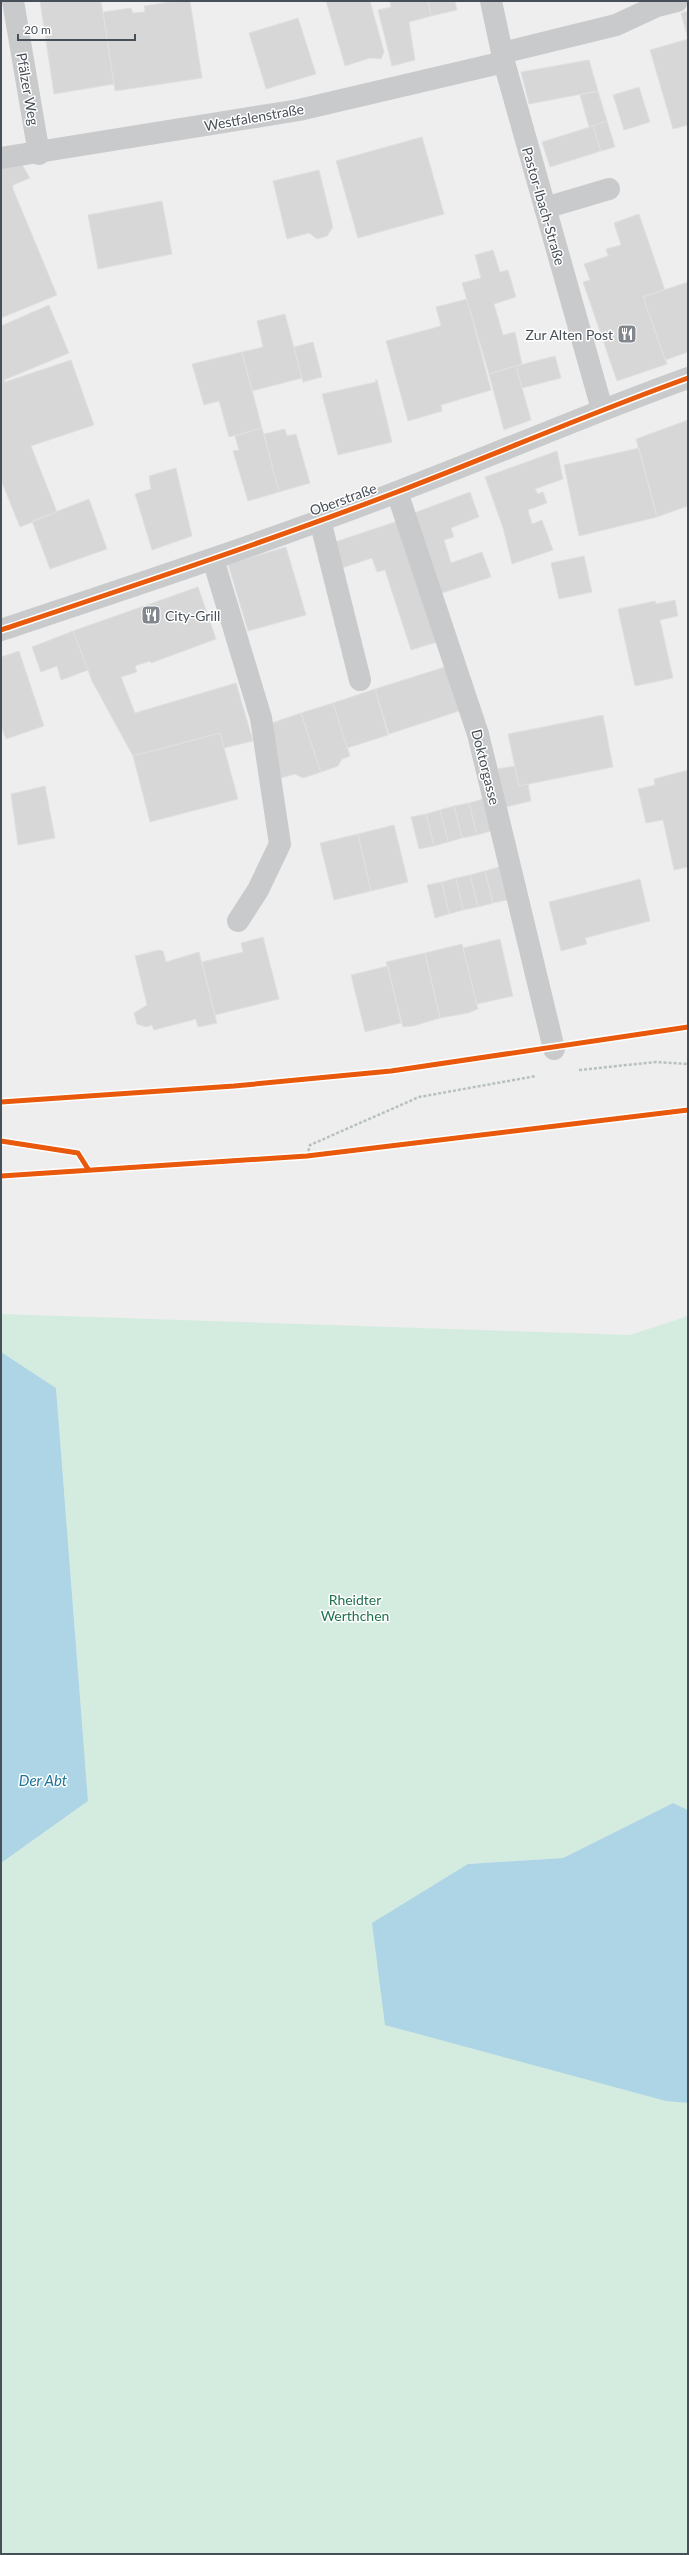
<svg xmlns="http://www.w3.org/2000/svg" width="689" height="2555" font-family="Lato,sans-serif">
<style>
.green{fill:#d4ebdf}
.water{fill:#add5e5}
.building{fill:#d7d7d8;stroke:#dfe0e1}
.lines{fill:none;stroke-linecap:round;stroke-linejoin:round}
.path{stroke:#b7c1be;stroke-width:2.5;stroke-dasharray:3 2;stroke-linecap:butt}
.service{stroke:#c9cacc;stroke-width:22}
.minor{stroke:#c9cacc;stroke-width:22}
.tertiary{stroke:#c9cacc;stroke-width:22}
.cycleway-casing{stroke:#fff;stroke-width:8}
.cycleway{stroke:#e8590c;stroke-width:5}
.labels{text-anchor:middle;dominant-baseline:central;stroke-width:3;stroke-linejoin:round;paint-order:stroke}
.street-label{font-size:14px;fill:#474f58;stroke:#fff}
.poi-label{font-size:14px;fill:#474f58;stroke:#fff;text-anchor:end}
.park-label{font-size:14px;fill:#21714f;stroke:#fff}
.water-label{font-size:15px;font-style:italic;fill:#1c7396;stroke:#fff}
</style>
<rect width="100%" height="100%" fill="#eee"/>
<!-- green -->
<path class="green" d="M1,1314L630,1335L688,1316V1810L673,1803L563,1858L468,1864L666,2101L688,2103V2554H1V1863L88,1801L56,1388L1,1352Z"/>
<!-- water -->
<path class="water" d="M1,1352L56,1388L88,1801L1,1863Z
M673,1803L688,1810V2103L666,2101L385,2025L372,1923L468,1864L563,1858Z"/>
<!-- building -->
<path class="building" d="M40,1H101L114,84L54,94Z
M176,1H190L202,78L115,91L103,12L131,8L133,13L145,12L144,6Z
M326,1H370L384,52L381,59L370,58L345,66Z
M393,1H428L431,16L409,22L415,60L392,66L378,10L391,7L390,2Z
M428,1H455L457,10L431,16Z
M688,11V39L681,13Z
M298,18L316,74L266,89L249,33Z
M688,39V125L673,129L650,50Z
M589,60L598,91L529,104L521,72Z
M639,87L650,122L624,130L613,95Z
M598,91L607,121L589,127L580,95Z
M607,121L615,147L601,151L593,126Z
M593,126L601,151L550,167L542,142Z
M422,137L444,214L358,238L336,161Z
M21,163L30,178L13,185V189L57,295L1,318V167Z
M319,170L333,227L327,236L317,239L309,233L287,239L273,181Z
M162,201L172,254L98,269L88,215Z
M639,214L665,290L643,297L667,364L617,381L583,282L590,280L584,264L608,256L606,249L621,245L614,223Z
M493,250L500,272L508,270L516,297L494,304L503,335L515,332L522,364L489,374L462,283L481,278L475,255Z
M688,282V352L665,360L643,297Z
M467,299L491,390L441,405L442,411L408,421L386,341L441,326L436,307Z
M49,305L69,353L4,380L5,382L71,360L94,425L31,446L57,512L20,527L1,480V326Z
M285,314L302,378L252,391L242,352L263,347L257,321Z
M313,342L322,377L303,382L294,347Z
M242,352L262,428L229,437L219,401L204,405L192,364Z
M555,356L561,378L522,388L516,366Z
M516,366L531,420L504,430L489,374Z
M375,380H377L392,442L338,455L322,394L376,382Z
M688,420V506L657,517L636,439Z
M262,428L279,492L248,501L233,451L239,450L235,436Z
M285,429L287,436L296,434L310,483L279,492L264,434Z
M639,448L657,517L579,536L564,465Z
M557,451L563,479L535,489L538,494L543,492L547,503L528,510L532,524L542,520L553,550L512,564L503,528L485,477Z
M176,468L192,536L152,550L135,494L151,489L149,476Z
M470,492L479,517L451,528L454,537L444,540L451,563L482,552L491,577L439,594L414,513Z
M89,499L107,549L50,569L32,521Z
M398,521L437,642L411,650L385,570L377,572L372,558L339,569L332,543Z
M286,547L306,615L248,631L228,564Z
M584,556L592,592L559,599L551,563Z
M198,587L216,639L151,663L150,661L135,666L137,672L121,677L135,713L236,683L253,741L224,748L220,733L133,756L92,681L73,631Z
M675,600L678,616L660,620L673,678L635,686L618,609L655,601L656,604Z
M73,631L88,670L61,680L57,666L41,672L32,647Z
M19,651L44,726L6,739L1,726V657Z
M445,667L459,711L389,734L375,689Z
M375,689L388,735L347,748L333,703Z
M333,703L350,756L342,759L338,766L321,772L301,713Z
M301,713L321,772L303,778L295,774L281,778L269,724Z
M603,715L613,767L519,786L508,734Z
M220,733L238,799L150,822L133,756Z
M515,766L519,786L528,784L531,801L506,807L497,769Z
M688,770V867L674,870L663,820L646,823L638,789L655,785L654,779Z
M45,786L55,838L18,845L11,794Z
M483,799L491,831L477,835L469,803Z
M469,803L477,835L462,838L454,806Z
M454,806L462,838L448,842L440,810Z
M440,810L448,842L434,846L426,814Z
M426,814L434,846L419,849L411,817Z
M394,825L408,882L371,891L358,834Z
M358,834L371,891L334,900L320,843Z
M499,867L507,900L493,903L485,871Z
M485,871L493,903L478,907L470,875Z
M470,875L478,907L463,910L456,878Z
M456,878L463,910L449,914L442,882Z
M640,879L650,921L585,938L587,944L561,951L549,902Z
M442,882L449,914L435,918L427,885Z
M263,937L279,999L215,1015L202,962L243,952L241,943Z
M500,939L513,996L477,1004L478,1009L463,948Z
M462,944L478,1009L468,1013L440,1018L425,953Z
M159,950L163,951L166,962L199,952L217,1023L198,1027L196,1019L154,1030L152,1025L146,1027L137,1024L134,1013L147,1005L135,956Z
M425,953L440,1018L413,1026L403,1027L386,962Z
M388,966L401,1023L365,1032L351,975Z"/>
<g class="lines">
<!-- path -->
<path class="path" d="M579,1070L656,1062L688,1064
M307,1156L310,1145L419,1097L536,1076"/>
<!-- service -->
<path class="service" d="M502,53L616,25L657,6L677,1
M545,208L609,189
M320,520L360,680
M213,559L261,718L280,844L258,890L238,921"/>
<!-- minor -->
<path class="minor" d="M13,1L39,154
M491,1L504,62L602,409
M1,158L299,110L504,62
M397,492L478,734L554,1049"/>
<!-- tertiary -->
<path class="tertiary" d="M1,630C133,586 266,542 397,492C494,455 590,413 688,378"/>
<defs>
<path id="cycleway" d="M1,630C133,586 266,542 397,492C494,455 590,413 688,378
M1,1102L234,1086L391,1071L688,1027
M1,1141L78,1153L88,1169
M1,1176L307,1156L688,1110"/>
</defs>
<!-- cycleway casing -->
<use href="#cycleway" class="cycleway-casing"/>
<!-- cycleway -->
<use href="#cycleway" class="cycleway"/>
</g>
<!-- icons -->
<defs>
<symbol id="restaurant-square" viewBox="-11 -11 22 22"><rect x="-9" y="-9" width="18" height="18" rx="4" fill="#81878c" stroke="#fff"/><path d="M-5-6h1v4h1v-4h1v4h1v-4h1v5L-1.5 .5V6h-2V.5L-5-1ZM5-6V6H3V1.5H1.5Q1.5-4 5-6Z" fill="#fff"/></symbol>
</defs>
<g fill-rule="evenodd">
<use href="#restaurant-square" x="616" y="323" width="22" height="22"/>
<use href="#restaurant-square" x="140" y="604" width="22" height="22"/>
</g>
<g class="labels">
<!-- street labels -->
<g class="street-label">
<text transform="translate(28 89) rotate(80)">Pfälzer Weg</text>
<text transform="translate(254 117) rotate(-10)">Westfalenstraße</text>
<text transform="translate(544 206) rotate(74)">Pastor-Ibach-Straße</text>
<text transform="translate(343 499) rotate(-20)">Oberstraße</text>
<text transform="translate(486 767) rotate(76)">Doktorgasse</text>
</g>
<!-- poi labels -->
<g class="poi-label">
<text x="613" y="334">Zur Alten Post</text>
<text x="165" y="615" text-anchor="start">City-Grill</text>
</g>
<!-- park labels -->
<g class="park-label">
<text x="355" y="1599">Rheidter<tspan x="355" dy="16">Werthchen</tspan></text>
</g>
<!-- water labels -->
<g class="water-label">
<text x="43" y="1780">Der Abt</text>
</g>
</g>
<!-- border -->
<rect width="689" height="2555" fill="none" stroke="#474f58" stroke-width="4"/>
<!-- scale -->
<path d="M18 34v6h117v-6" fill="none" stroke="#474f58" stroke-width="2"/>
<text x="24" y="34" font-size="12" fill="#474f58" stroke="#ffffff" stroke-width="3" paint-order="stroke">20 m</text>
</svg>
